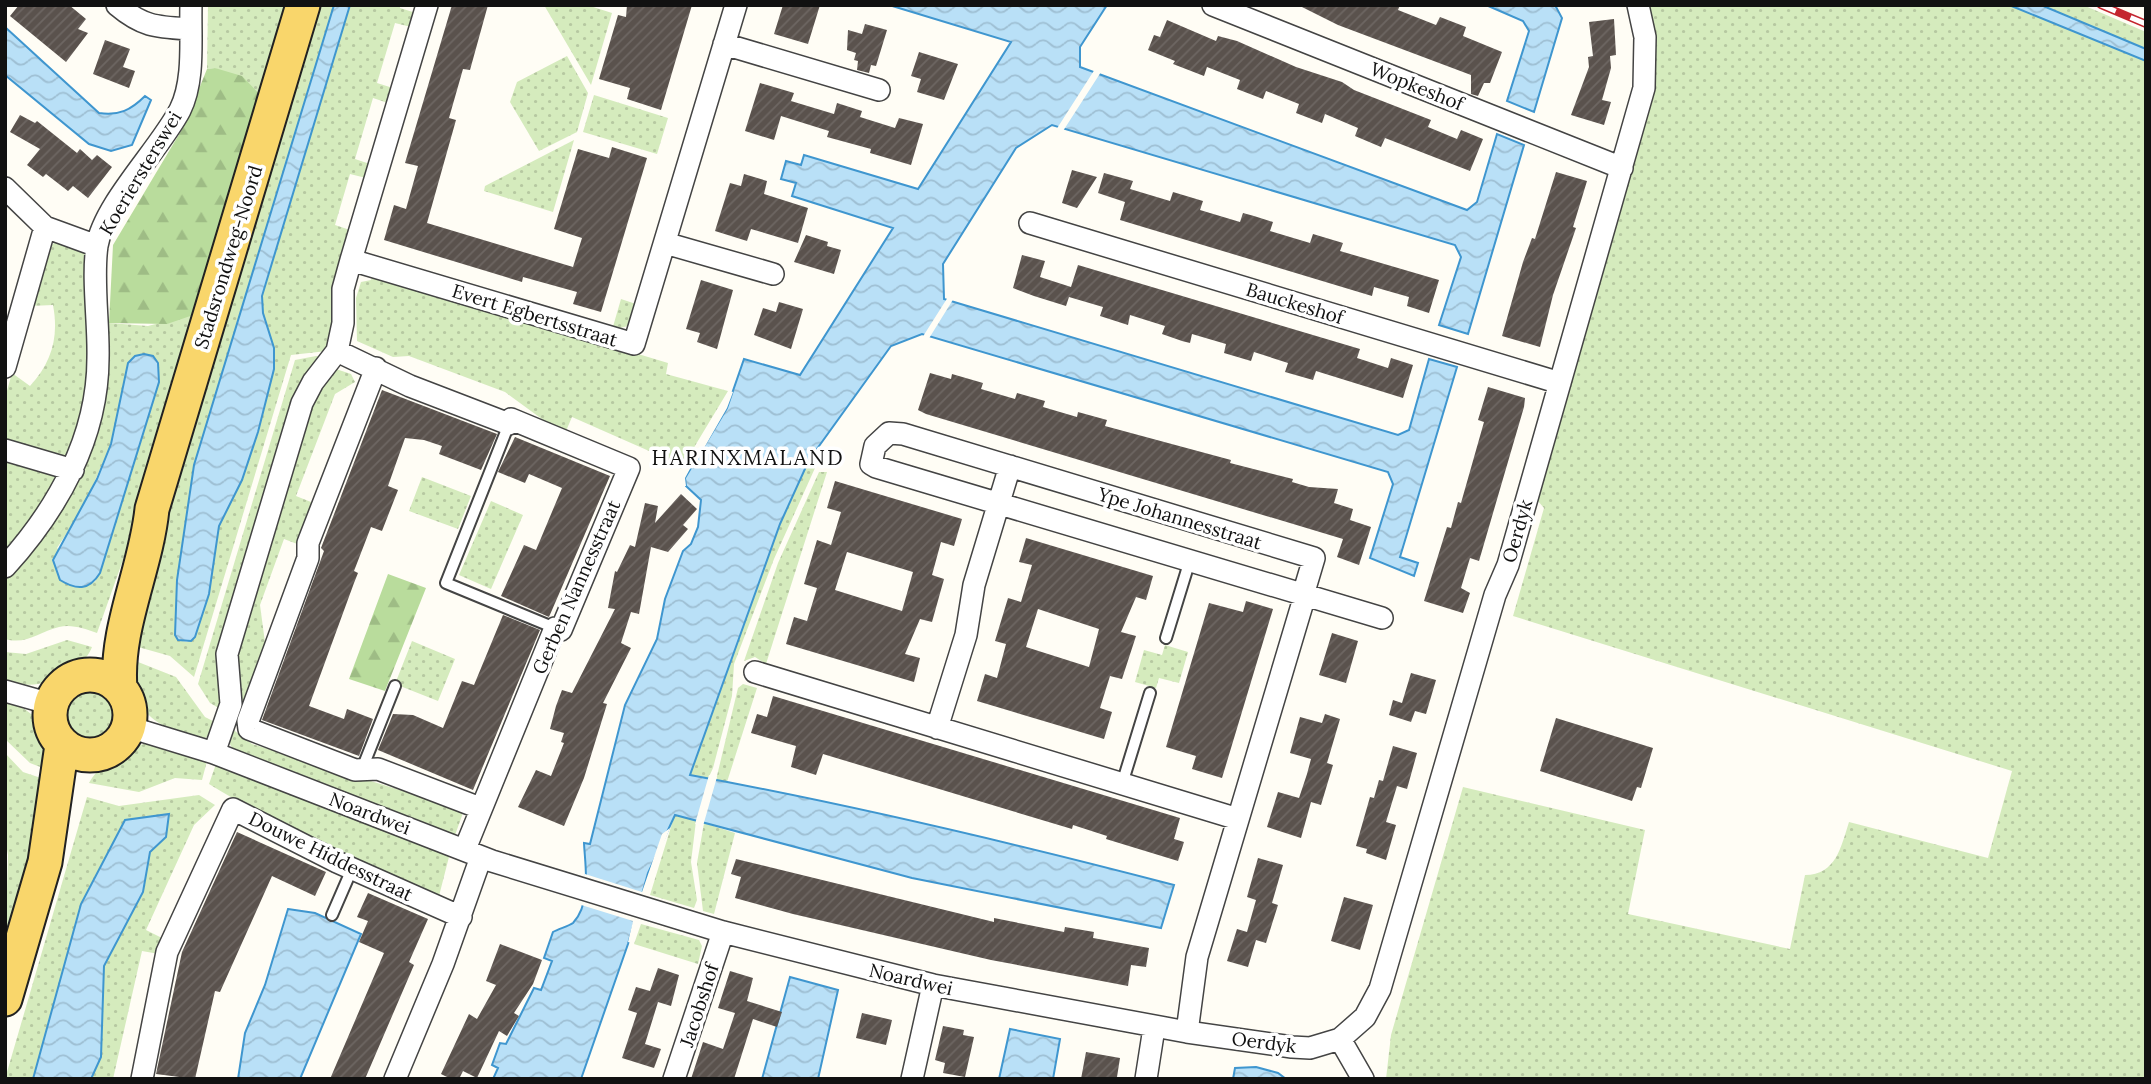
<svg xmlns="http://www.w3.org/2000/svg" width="2151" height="1084" font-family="Lora,serif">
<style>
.grass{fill:url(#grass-dots);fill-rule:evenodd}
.forest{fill:url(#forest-firs)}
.water{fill:url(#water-waves);stroke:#3f96cf;stroke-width:2}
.pier{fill:#fffdf5}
.building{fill:url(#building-hatch);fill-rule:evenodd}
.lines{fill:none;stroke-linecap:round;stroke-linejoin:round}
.lane-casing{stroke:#444;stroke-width:14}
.street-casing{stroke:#444;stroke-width:24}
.primary-casing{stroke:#222;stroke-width:37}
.lane{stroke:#fff;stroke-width:10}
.street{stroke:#fff;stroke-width:21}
.primary{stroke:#f9d66b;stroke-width:33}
.rail-casing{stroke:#c4262e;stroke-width:8}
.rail{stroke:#fff;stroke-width:5;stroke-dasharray:16;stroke-linecap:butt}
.labels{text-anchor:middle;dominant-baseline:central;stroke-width:7;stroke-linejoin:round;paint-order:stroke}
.street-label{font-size:19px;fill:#111;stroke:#fff}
.neighbourhood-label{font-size:21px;letter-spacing:2px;fill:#111;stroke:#fff}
</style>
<defs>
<pattern id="grass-dots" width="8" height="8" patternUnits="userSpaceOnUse" patternTransform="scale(1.75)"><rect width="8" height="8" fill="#d5ebbd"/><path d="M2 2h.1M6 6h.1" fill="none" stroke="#b6c8a1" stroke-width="1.8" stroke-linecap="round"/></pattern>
<pattern id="forest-firs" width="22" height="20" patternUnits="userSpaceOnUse" patternTransform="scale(1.75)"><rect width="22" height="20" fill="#b9dc9c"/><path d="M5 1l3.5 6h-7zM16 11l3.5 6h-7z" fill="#9ebc85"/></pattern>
<pattern id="water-waves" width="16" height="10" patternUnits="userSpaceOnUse" patternTransform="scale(1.75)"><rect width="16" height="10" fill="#b9e0f7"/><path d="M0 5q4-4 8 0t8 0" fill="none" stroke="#9ebfd3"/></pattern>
<pattern id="building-hatch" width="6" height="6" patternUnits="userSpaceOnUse" patternTransform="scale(1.75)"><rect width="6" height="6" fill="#5a524d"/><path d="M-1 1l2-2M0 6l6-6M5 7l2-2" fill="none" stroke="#6d6662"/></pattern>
</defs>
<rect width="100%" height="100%" fill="#fffdf5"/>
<!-- grass -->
<path class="grass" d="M208,5H295L266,101L215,68L207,69Z
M316,5H334L194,465L177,580L175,635L178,640L187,642L195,637L209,594L219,526L242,480L258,432L270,335L263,313L262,296L350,5H400V8L416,13L411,27L395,23L377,83L393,88L388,103L373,98L355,159L370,164L366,178L350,174L335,225L350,230L327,351L291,355L194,677L170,656L131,645L146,577Z
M544,5H587L612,13L591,85Z
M1648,5H2009L2146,61V1079H1386L1391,1035L1463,787L1645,830L1628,914L1790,949L1805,875C1836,875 1841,847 1849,822L1988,858L2012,771L1513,616L1544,508L1537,500L1655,78Z
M2041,5H2083L2146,32V49Z
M567,56L588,93L577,132L539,151L510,102L517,82Z
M594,95L668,118L657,154L583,132Z
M574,140L553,212L484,191L485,186Z
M56,241L86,253L93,261L91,374L72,458L5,440V398L12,373L30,386C52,362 59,337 53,305L31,306L48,249Z
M373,274L668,363L666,374L728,391L681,469L665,458L572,417L566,431L546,422L505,392L409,356L393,357L357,341L356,298L361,282L371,280Z
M621,299L636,304L628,326L612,330Z
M202,312L134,529L97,633C85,629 72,624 59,627C39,632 27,645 5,639V581L39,544L57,516L105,397L109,375V323L148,326ZM128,363L159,371V382L95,582L57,548L83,508L111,444Z
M316,356L324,357L318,364L222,710L210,703L198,684L295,360Z
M336,369L351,374L355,382L335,394L296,496L316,504L300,545L284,539L260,605L266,650L239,712L235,664L308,410L322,384Z
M5,460L63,479L5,555Z
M809,460L815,468L774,559L734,664L732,696L713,768L708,779L690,776L780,524Z
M819,472H827L766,664L755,657L744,661L778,563Z
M422,477L471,496L458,529L409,511Z
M491,501L523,515L491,589L459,575Z
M67,640L92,647C86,662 77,665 64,673C42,686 30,688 5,680V652L26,654Z
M412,641L455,659L438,701L395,684Z
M1165,645L1188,652L1179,683L1159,678L1156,688L1135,682L1144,650L1162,655Z
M128,658L176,677L205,717L215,722L210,736L199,740C150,724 134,712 128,658Z
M743,684L757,688L727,782L716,780L738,688Z
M64 715a26 26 0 1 1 52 0a26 26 0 1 1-52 0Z
M5,700C41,712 53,736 53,772L30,763L5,739Z
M231,728L252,744L464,810L454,838L233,750L228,740Z
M149,743L207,761L202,780L175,778L139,792L89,783C99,764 128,746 149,743Z
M5,753L23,772L50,781L5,962L8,855L5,838Z
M216,764L450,853L439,896C361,863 280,828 209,784Z
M199,795L215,805L194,825L146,930L164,939L159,954L142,951L113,1079H91L101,1057L104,966L143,892L150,852L166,837L169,814L125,821L81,904L33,1079H5L87,797L119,806Z
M675,814L696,821L691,862L697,900L694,908L650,895Z
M704,823L735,833L714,914L703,911L697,863Z
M641,924L699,940L702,946L698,964L634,944Z"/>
<!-- forest -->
<path class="forest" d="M215,68L242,76L266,101L202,312L167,324L109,323L113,245L184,126L207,69Z
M388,574L426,588L385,691L349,679Z"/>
<!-- water -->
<path class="water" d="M334,5H350L262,296L263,313L274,348V369L258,432L242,480L219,526L209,594L195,637L191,641L178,640L175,635L177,580L194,465Z
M889,5H1107L1080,47V67L1467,210L1477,202L1497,134L1524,145L1468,334L1439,325L1461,257L1455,245L1052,125L1016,148L943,264L944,299L1398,435L1409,430L1429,359L1457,367L1400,557L1418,563L1414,576L1370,558L1393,484L1388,472L922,334L891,346L809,460L780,524L690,775C853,805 1013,843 1174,885L1161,928L912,878L675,815L648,873L628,944L581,1079H493L498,1068L492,1065L500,1043L506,1044L534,988L541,990L552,961L544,958L553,932C558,929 569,926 573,923C592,903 585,865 584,843L590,844L625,705L657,639L665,599L683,551L691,544L698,527L701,500L686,486L685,478L727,408L744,359L800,375L893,228L792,196L796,183L781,179L786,161L801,165L804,155L918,189L1011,42Z
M1486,5H1555L1562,18L1534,112L1507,101L1529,31L1523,21Z
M2009,5H2041L2146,49V61Z
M5,27L99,113C119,116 131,110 145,96L151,100L132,145L111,151L89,144L5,75Z
M144,354L153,356L158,363L159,382L100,573C89,591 76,590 60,580L53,560L97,479L111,444L128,363L135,356Z
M169,814L166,837L150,852L143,892L104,966L101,1057L91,1079H33L81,904L125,820Z
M288,909L315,913L361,934L300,1079H238L245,1033L265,985Z
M790,977L838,990L818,1079H762Z
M1010,1029L1060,1039L1053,1079H999Z
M1256,1067L1278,1073L1286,1079H1233L1235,1068Z"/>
<!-- pier -->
<path class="pier" d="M1095,69L1101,72L1063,131L1056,130Z
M948,297L954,298L928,340L922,338Z
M730,391L733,392L727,408L696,462L691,467L685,478L686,486H683L682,476L694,460Z
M709,775L717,777L703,826L695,824Z
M670,828L651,874L632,943L628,942L633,921L578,904L585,874L642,892L662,834Z"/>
<!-- building -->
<path class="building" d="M19,5H69L86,19L78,29L88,33L66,62L10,16Z
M452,5H488L470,70L463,69L449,118L456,120L427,223L573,267L582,238L554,229L578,149L609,158L612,147L647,158L601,312L573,304L577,292L523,277L522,282L384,240L394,205L406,209L418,166L405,163Z
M627,5H692L661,110L627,99L630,88L599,79L618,15L626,17Z
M783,5H820L808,44L774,34Z
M1298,5H1400L1398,10L1436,25L1440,17L1466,27L1463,36L1502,52L1490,83H1484L1478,96L1471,94V75L1338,25Z
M1614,19L1616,55L1610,56L1611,68L1602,100L1611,102L1604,125L1571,115L1589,67L1588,57L1593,56L1589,22Z
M1167,20L1216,41L1218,36L1237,41L1296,67L1342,82L1354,90L1431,120L1428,127L1457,139L1461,130L1483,139L1470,171L1385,138L1381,147L1355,136L1358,128L1325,114L1322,123L1296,113L1299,104L1266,91L1263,99L1237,89L1240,80L1207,67L1204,76L1173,64L1175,61L1148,50L1154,35L1160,37Z
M865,24L887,30L876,66L871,65L869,73L857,70L858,61L854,60L856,53L847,50L848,30L862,34Z
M105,40L130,49L123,67L135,71L129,88L93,74Z
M919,52L958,64L944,100L917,92L921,79L911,76Z
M760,83L794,93L791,101L834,114L837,103L862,111L860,117L895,128L899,118L923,124L911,165L870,153L871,149L827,137L829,131L781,116L774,140L745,131Z
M20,115L35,123L37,121L77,153L80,149L92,160L97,155L112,167L88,198L73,186L68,191L46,174L43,177L27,165L40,149L10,132Z
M1072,170L1097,177L1077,208L1062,203Z
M1556,172L1587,181L1573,227L1576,228L1553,295L1540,347L1502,336L1523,262L1532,238L1535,239Z
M1104,173L1133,181L1130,189L1170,201L1173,192L1203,201L1200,210L1240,222L1243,213L1254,216L1273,222L1270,231L1310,243L1313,234L1343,243L1340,251L1439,280L1429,313L1407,306L1409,297L1374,287L1372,296L1120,220L1125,202L1098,193Z
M744,174L767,181L764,194L808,208L798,243L751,229L747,241L715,231L730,183L741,186Z
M806,235L828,242L827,246L841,250L834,274L794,262Z
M1022,255L1045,261L1040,277L1071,287L1078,265L1360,349L1357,358L1388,368L1391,358L1413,365L1403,398L1316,371L1313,380L1285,372L1288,363L1254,352L1251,361L1224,353L1226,344L1192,334L1190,343L1182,341L1162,334L1165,326L1130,315L1128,325L1100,316L1103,307L1069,297L1066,306L1034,296L1013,288Z
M701,280L733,290L717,349L697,342L700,333L686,329Z
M779,302L803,309L791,349L754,335L763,308L776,312Z
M930,373L951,379L952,374L983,383L981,389L1015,399L1017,393L1045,401L1043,407L1077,417L1078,412L1107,420L1105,426L1231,460L1230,463L1293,479L1292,482L1309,487L1338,489L1334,503L1353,509L1350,520L1371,527L1359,565L1337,557L1343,539L926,414L918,410Z
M1488,387L1525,398L1524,407L1479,561L1470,558L1461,588L1470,593L1463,613L1424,601L1447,527L1451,528L1458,502L1461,503L1484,422L1478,420Z
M382,390L497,434L481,470L439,454L442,446L424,440L405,438L388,486L398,490L382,531L371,527L354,571L358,573L354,583L309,706L344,719L347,709L373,719L359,756L262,720L324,551L321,548Z
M515,437L610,476L549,617L501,596L524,545L536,550L562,488L529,474L525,483L498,472Z
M835,481L962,519L954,546L941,542L932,575L944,579L932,622L920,619L905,654L920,658L914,682L786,644L794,617L807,621L817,588L804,584L817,540L831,545L841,512L827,508ZM847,552L913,572L902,611L835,590Z
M681,494L697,509L683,525L688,529L668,552L651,547L639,614L631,612L621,643L631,648L603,703L607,704L584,778L564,826L518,807L536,770L551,776L564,743L561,742L564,733L550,729L556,706L562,690L572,693L615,609L608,608L615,571L617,572L630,545L635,547L645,503L658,506L655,523Z
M1026,538L1153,576L1146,600L1136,597L1121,632L1136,636L1122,679L1110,676L1100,708L1112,712L1104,739L977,701L985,674L997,678L1006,644L995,641L1008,598L1021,602L1032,565L1019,562ZM1038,609L1099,629L1089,667L1026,647Z
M1246,601L1273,609L1222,778L1192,769L1196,756L1166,747L1209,603L1243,612Z
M503,615L540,630L473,790L378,750L393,714L413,715L443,728L462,681L474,685Z
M1332,633L1358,641L1346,683L1319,675Z
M1411,673L1436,680L1426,714L1415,711L1411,722L1389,715L1393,700L1402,703Z
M773,696L1180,818L1174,839L1184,842L1178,861L1106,839L1107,836L1073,825L1072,829L823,754L816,775L791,767L796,746L751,733L757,714L767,717Z
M1325,714L1340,719L1327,763L1333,765L1321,805L1311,802L1301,838L1267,827L1278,792L1299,798L1307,774L1311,759L1290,753L1300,717L1322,723Z
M1556,718L1653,748L1641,788L1637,787L1632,801L1540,771Z
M1393,746L1417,753L1407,789L1397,786L1386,822L1396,825L1386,860L1366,853L1367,849L1356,846L1370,797L1374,798L1379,780L1383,781Z
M237,832L326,872L315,896L272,876L220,992L215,991L195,1079L156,1074L182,952Z
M1258,858L1283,865L1272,903L1278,905L1266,943L1256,940L1248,967L1227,961L1237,929L1247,932L1256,900L1247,897Z
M736,859L994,922V918L1064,932L1065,927L1094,932L1093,938L1149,948L1146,967L1131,965L1128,986L991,960L793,914L735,898L741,877L731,874Z
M368,893L428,919L409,962L414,965L365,1079H330L384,953L359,942L368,921L357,917Z
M1344,897L1373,905L1360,950L1331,941Z
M500,944L542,960L533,984L514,1013L519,1016L507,1036L499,1031L477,1078L463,1071L459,1079H451L441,1074L469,1014L477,1019L496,985L486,981Z
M658,968L679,975L671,1006L658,1002L645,1044L661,1049L654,1068L622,1058L637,1013L628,1010L636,987L650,991Z
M730,971L753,978L747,1001L782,1012L777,1027L753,1019L734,1079H691L703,1042L723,1049L735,1013L718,1008Z
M862,1013L892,1020L886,1045L856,1038Z
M943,1026L964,1030L963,1035L974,1037L965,1077L943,1073L945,1063L935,1060Z
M1086,1052L1120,1058L1117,1077L1081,1079Z"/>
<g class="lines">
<defs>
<path id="lane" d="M509,424L446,583L555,628
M1166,638L1190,560
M362,769L395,686
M1122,784L1150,693
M332,915L352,869"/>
<path id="street" d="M117,5C143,27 157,27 190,29
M427,5L351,260L634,344L736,5
M1213,5L1622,168
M724,44L879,90
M5,188L45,227L97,246
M1030,223L1560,383
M665,243L773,274
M337,351L410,386L509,424L511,419L629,468L561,630L555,628L465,849
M5,367L45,227
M376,368L308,543V558L248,721L249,729L355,770L378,769L480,808
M5,450L73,470
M5,567C57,510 98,438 98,358C99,325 92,278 97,246C104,204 159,150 180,110C195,80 190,38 191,5
M1303,595L1314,558L903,434L889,433L875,446L871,464L876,467L1382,618
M755,672L1238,819
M5,691L51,704
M129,727L214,753L492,861L723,932L933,985L1187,1032L1197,957L1305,595
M937,728L966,635L974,585L1010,466
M214,753L231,704L227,654L302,403L313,382L337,351L343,323V289L351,260
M1187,1032L1292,1047L1310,1048L1340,1039
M142,1079L167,952L233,809L337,862L461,917
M395,1079L443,964L481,857
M674,1079L723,932
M912,1079L933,985
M1146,1079L1154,1028
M1363,1079L1340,1039L1365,1017L1380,989L1495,595L1508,565L1644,88L1645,37L1638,5"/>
<path id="primary" d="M50 715a40 40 0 1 1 80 0a40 40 0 1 1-80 0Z
M120,688C115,628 146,569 152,509L303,5
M5,999L45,862L62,745"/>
</defs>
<!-- lane casing -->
<use href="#lane" class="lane-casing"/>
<!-- street casing -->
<use href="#street" class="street-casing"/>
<!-- primary casing -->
<use href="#primary" class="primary-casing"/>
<!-- lane -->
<use href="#lane" class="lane"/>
<!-- street -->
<use href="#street" class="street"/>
<!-- primary -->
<use href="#primary" class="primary"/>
<defs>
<path id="rail" d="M2101,5L2146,24"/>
</defs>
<!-- rail casing -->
<use href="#rail" class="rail-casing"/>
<!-- rail -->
<use href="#rail" class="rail"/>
</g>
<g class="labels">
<!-- street labels -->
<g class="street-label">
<text transform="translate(1417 86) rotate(22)">Wopkeshof</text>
<text transform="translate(140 173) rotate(-59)">Koeriersterswei</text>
<text transform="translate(228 257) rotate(-73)">Stadsrondweg-Noord</text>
<text transform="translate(1295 303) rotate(17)">Bauckeshof</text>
<text transform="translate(535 315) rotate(17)">Evert Egbertsstraat</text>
<text transform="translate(1180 518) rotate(17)">Ype Johannesstraat</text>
<text transform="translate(1517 531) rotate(-74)">Oerdyk</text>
<text transform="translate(576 587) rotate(-66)">Gerben Nannesstraat</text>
<text transform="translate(370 813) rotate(21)">Noardwei</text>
<text transform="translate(331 856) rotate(26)">Douwe Hiddesstraat</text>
<text transform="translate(911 979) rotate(13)">Noardwei</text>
<text transform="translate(699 1005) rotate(-72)">Jacobshof</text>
<text transform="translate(1264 1042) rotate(7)">Oerdyk</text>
</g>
<!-- neighbourhood labels -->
<g class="neighbourhood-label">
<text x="748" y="457">HARINXMALAND</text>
</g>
</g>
<!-- border -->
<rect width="2151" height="1084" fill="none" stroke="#111111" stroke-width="14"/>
</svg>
